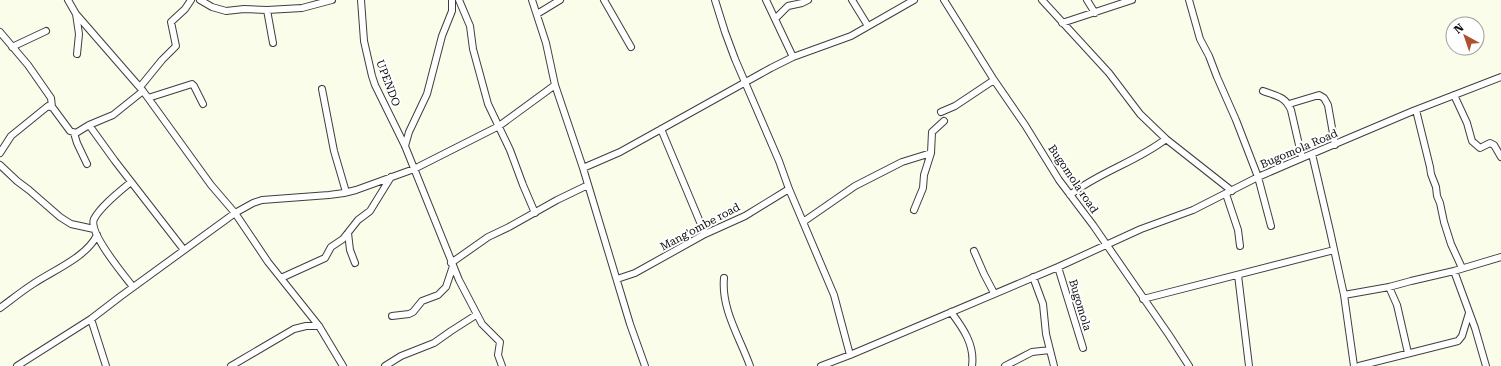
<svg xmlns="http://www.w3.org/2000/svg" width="1501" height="366" font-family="'Roboto Serif',serif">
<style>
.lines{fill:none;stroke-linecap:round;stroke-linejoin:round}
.minor-casing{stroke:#3e3e3e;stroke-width:8}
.minor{stroke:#fff;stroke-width:6}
.labels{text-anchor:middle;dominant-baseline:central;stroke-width:4;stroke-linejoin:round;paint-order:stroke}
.street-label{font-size:11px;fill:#0b0b0b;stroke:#fff}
</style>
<rect width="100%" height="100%" fill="#fbfdeb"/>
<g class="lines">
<defs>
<path id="minor" d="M68,0L76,14L143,91L211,185L235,213L268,262L319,326L343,366
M200,0L212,7L226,11L244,9L267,10L302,8L332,0
M361,0L364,41L372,76L375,85L405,146L459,280L482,324L500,342L498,355L502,366
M459,0L470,26L473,49L488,104L510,150L523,185L535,213
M532,0L546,43L555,85L583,168L630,324L645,366
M604,0L631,47
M715,0L725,32L735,59L779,161L789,189L834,295L850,355
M766,0L793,57
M852,0L868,26
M944,0L994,80L1025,125L1059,180L1093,225L1169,335L1189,366
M1042,0L1109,73L1140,114L1166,139L1232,191
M1087,0L1095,13
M1189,0L1200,39L1209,56L1217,77L1236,120L1258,177L1271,226
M267,10L273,43
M76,14L79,34L77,54
M537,14L560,0
M775,19L788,6L802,3L808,0
M1062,23L1132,0
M0,32L28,65L51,98L52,107
M12,47L46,31
M140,87L162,60L176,46L171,22L185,9L191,0
M322,89L334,151L346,192
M1263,91C1276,96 1285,96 1291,110L1302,158
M1454,95L1467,123L1472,141L1480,148L1490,143L1494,145L1501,157
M148,98L192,84L194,86L203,104
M1289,104L1319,95L1324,98L1328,105L1335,145
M1416,110L1430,167L1431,174L1436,187L1437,196L1440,203L1444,222L1451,244L1462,268
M941,112L955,106L994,80
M89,125L115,161L184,250
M661,129L705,234
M74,133L77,143L87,164
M405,146L409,132L427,94L442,36L452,11V0
M0,153L11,136L48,106L53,108L70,131L76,133L89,125L113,115L143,91
M1312,154L1330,231L1344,295L1354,366
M0,165L17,181L29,190L60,217L71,224L94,229
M583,168L620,152L771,68L793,57L851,36L914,0
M131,182C119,192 101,206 94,219C88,233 124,275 133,287
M1226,194L1238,230L1240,246
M1070,195C1099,172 1136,162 1166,139
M914,210L923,188L924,175L931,153L932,132L944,121
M803,222L855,186L902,162L931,153
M348,233L350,250L355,263
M974,251L984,274L994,293
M451,263L488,237L509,227L557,200L588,185
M1058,267L1083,348
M1454,271L1475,328L1486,366
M1238,275L1249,366
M1033,277L1043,304L1046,334L1054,366
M281,278L325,258L331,247L343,239L358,220L370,211L391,177
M724,278C721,309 740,338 750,366
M617,279L635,273L705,234L745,216L789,189
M1389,287L1397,305L1408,353
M1344,295L1389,287L1411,281L1454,271L1501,257
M1143,299L1334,250
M0,308C11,300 22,291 33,284C52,271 87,257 97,235
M951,312C963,328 975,345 972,366
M392,316L409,314L413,312L422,301L438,295L446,287L453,266
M91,319L106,366
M17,366L91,319L121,296L235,213L253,203L262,200L329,195L344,193L356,190L414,169L499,126L555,85
M231,366L294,329L306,326H319
M385,366L401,356L434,343L451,331L476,315
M821,366L850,355L1058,267L1141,229L1193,210L1258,177L1302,158L1413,111L1501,77
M1005,366L1032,352L1050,350
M1359,366L1458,341L1462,336L1469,313"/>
</defs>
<!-- minor casing -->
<use href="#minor" class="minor-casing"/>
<!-- minor -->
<use href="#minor" class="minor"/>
</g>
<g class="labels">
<!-- street labels -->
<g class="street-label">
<text transform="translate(388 83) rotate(69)">UPENDO</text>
<text transform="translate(1299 149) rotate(-23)">Bugomola Road</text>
<text transform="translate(1073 179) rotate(56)">Bugomola road</text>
<text transform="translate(700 227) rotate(-28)">Mang'ombe road</text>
<text transform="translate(1080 305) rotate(73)">Bugomola</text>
</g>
</g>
<!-- north arrow -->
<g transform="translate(1465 36) rotate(320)"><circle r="19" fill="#ffffff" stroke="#9d9d9d"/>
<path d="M0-3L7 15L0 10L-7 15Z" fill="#ad5131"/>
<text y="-6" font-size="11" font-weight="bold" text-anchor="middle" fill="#0b0b0b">N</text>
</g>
</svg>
